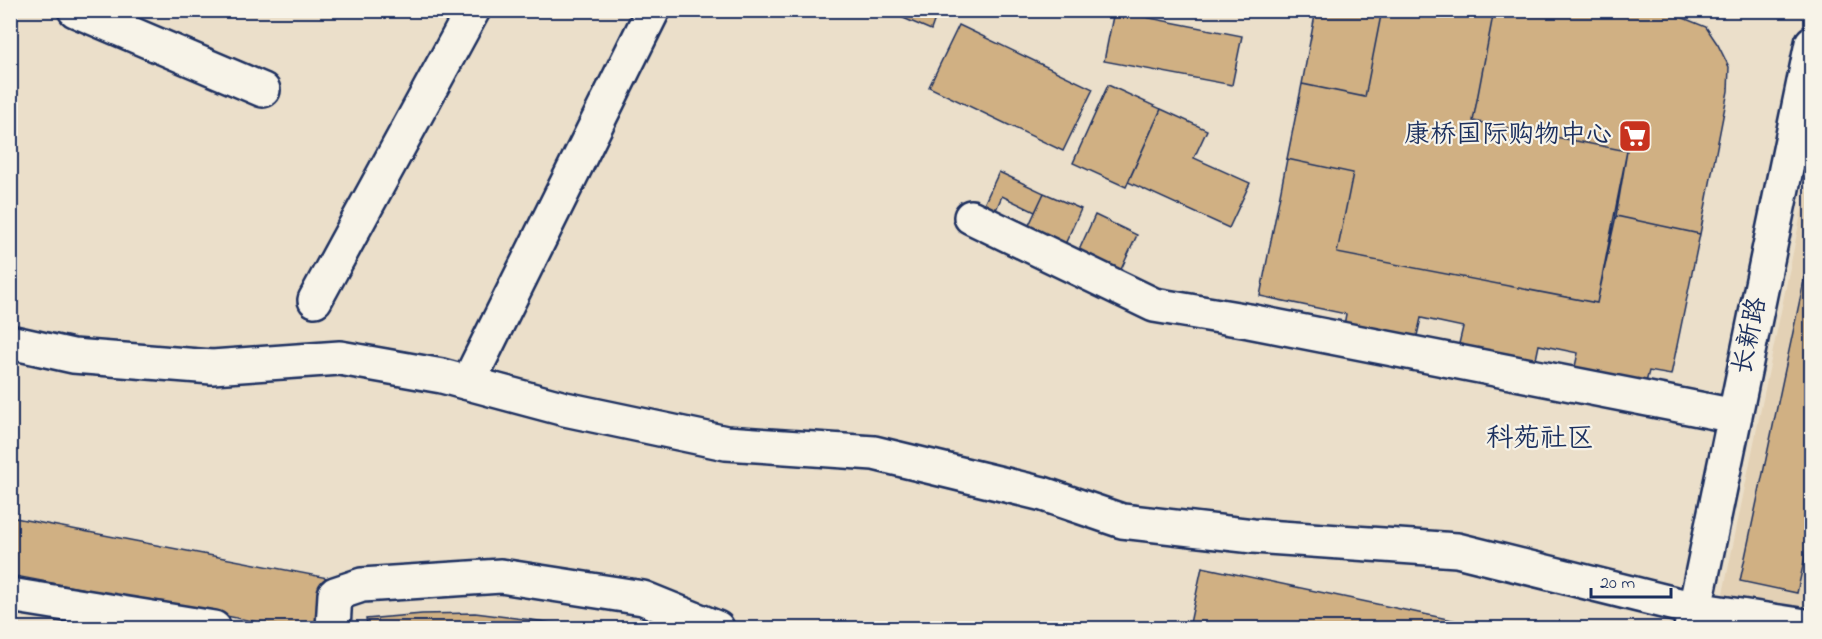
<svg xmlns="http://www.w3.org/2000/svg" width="1822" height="639" font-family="'Indie Flower','LXGW WenKai TC',sans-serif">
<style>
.built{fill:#e3d1b5}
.building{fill:#d0b083;stroke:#1b2f5e;stroke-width:1.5}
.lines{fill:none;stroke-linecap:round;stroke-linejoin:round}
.minor-casing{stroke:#1b2f5e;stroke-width:38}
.path{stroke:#1b2f5e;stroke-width:4;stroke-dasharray:1.5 4.5;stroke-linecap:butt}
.minor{stroke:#f7f3e8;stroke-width:33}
.labels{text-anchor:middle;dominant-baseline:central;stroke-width:4.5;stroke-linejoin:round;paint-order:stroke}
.poi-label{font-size:26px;fill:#1b2f5e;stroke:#f7f3e8;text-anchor:end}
.street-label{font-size:26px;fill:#1b2f5e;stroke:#f7f3e8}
.neighbourhood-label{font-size:27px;fill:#1b2f5e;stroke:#f7f3e8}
</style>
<rect width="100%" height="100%" fill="#ebdfca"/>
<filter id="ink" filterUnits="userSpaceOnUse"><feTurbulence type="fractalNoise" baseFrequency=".0167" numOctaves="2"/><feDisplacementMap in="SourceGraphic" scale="12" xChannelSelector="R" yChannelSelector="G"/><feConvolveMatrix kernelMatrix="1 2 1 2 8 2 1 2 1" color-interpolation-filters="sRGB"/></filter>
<g filter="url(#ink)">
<!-- built -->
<path class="built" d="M1811,165V628H1716Z"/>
<!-- building -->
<path class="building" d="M904,10H938L931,30L901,17Z
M1316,10H1382L1365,97L1302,84Z
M1382,10H1494L1473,121L1627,151L1597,303L1337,253L1353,173L1287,159L1302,84L1365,97Z
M1494,10H1655L1676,15L1706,27L1718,45L1729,67L1728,91L1700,234L1616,216L1627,151L1473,121Z
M1114,11L1242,36L1232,85L1104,61Z
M959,25L1093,89L1063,151L929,87Z
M1108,85L1161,109L1126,187L1073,163Z
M1161,109L1207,130L1194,158L1250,183L1229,228L1128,182Z
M1287,159L1353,173L1337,253L1597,303L1616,216L1700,234L1671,375L1649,371L1645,386L1574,371L1578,353L1539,345L1535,364L1458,348L1463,327L1421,318L1416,340L1344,325L1346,314L1260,296Z
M999,172L1044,193L1035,212L1002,196L992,219L980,213Z
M1044,193L1081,209L1061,253L1024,236Z
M1095,215L1137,235L1117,278L1075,259Z
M1812,243V526L1797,593L1740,581Z
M10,517L333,579L323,628H289L10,575Z
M1202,567L1490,628H1189Z
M475,613L532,620L585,628H368L366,619L422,614Z"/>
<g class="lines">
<defs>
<path id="minor" d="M75,10L263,90
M971,217L1154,305L1249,321L1735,416
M315,300L473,10
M10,342L73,356L212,367L340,358L442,376L565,409L726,443L874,453L1043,494L1122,521L1253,536L1457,550L1695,609L1812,627
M468,383L653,10
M10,595L214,628
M333,628L335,594L362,585L501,576L643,598L717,628
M1691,628L1812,43"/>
</defs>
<!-- minor casing -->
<use href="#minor" class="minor-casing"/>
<!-- path -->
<path class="path" d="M1807,597L1812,572"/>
<!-- minor -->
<use href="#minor" class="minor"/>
</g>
</g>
<!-- icons -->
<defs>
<symbol id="supermarket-square" viewBox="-11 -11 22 22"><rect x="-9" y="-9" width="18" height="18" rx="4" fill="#c8321e" stroke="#f7f3e8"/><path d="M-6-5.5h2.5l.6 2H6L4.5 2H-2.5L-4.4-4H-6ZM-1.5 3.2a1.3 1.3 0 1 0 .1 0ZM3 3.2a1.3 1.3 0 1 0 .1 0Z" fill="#fff"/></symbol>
</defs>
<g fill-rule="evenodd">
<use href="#supermarket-square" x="1616" y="117" width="38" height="38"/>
</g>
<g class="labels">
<!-- poi labels -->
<g class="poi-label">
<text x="1612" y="136">康桥国际购物中心</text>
</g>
<!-- street labels -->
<g class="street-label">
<text transform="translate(1751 336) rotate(-78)">长新路</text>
</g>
<!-- neighbourhood labels -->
<g class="neighbourhood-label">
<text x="1540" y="439">科苑社区</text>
</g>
</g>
<!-- margin -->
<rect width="1822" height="639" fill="none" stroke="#f7f3e8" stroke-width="36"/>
<rect x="18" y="18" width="1786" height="603" fill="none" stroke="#1b2f5e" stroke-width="2" filter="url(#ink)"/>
<!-- scale -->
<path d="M1591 588v9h80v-9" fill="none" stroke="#1b2f5e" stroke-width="3"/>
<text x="1600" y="588" font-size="18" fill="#1b2f5e" stroke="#f7f3e8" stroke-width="4.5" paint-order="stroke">20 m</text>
</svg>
